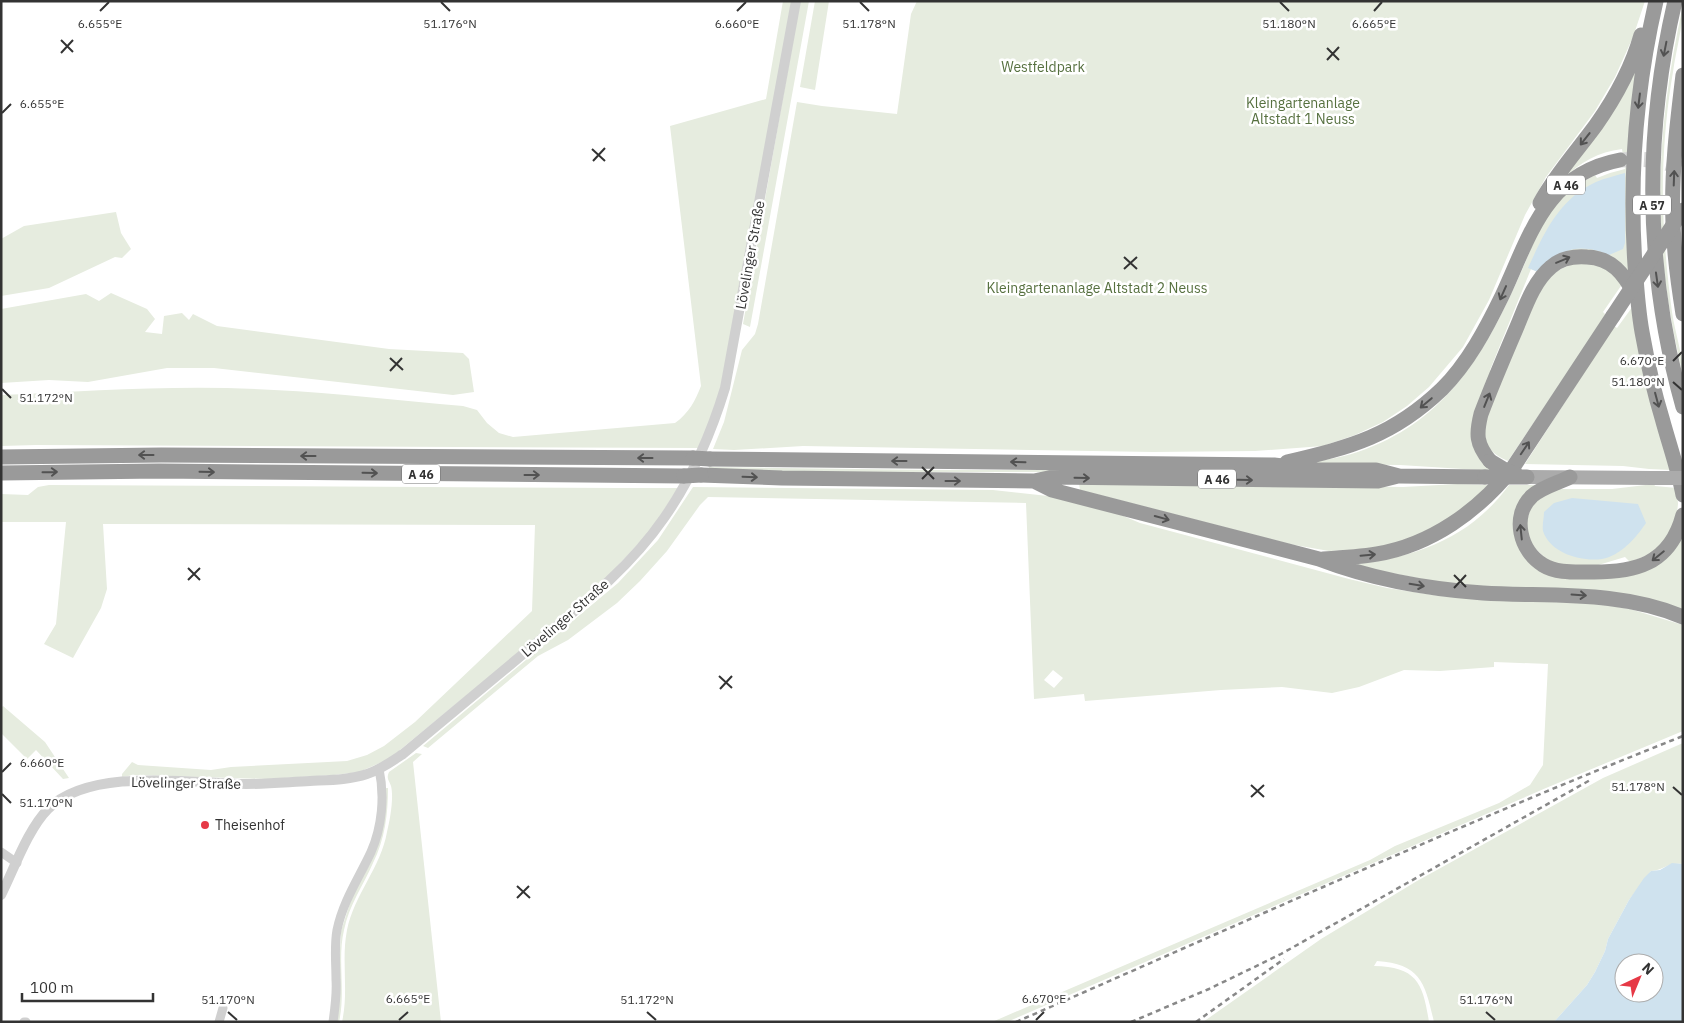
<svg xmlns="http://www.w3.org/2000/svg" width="1684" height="1023" font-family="'IBM Plex Sans',sans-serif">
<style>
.green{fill:#e6ecdf;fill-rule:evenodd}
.water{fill:#cfe2ee;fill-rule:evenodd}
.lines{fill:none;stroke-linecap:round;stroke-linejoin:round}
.motorway-tunnel{stroke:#d6d6d6;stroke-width:15;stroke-dasharray:15 8;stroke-linecap:butt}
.minor{stroke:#d0d0d0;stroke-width:9}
.tertiary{stroke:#d0d0d0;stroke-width:10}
.primary{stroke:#ababab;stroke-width:14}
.motorway{stroke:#9a9a9a;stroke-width:15}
.rail{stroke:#888;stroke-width:2.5;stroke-dasharray:5 4;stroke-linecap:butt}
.primary-bridge{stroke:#ababab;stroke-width:14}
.motorway-bridge{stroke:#9a9a9a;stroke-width:15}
.oneway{stroke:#525252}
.ticks{fill:none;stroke:#333;stroke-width:2}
.poi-dot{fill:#e63946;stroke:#fff;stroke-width:2}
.labels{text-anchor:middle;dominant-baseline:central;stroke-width:5;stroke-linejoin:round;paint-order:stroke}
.shield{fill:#fff;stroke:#707070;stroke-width:1}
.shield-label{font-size:12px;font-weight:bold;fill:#333}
.park-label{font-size:14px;fill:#56703f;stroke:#fff}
.street-label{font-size:14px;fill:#333;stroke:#fff}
.poi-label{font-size:14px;fill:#333;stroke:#fff;text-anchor:start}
.ticks-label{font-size:12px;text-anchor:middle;fill:#333;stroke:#fff;stroke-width:5;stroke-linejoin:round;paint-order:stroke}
</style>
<rect width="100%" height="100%" fill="#fff"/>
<!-- green -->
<path class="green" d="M783,1H792L721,387L711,419L698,448L36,445L1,446V395C92,391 183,384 274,390C337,393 401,401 463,406L477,410L487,423L499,433L513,437L675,423C689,413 695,401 701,386L670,126L766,99Z
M800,1H809L750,327L743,324Z
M815,1H829L815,90L800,87Z
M917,1H1645L1633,37L1615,77L1595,111L1546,177L1525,215L1489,300L1463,347L1429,387L1407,406L1383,422L1355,435L1323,446L1255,451L1153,452L803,446L734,450L713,449L724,422L742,350L755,334L758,324L797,102L822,106L897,114L911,14Z
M1683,5C1683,27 1676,50 1673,72C1667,106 1664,141 1663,175C1662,221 1666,267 1672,312C1675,333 1683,354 1683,376C1675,341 1668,306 1664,270C1654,182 1664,91 1683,5Z
M1640,53L1632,272L1581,251L1530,290L1536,271L1531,269L1490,370L1494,372L1477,412L1495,471L1400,465L1304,464C1324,460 1346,457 1366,449C1446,419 1485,353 1518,279C1530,253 1540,220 1561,199C1571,189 1582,182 1595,175L1597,178L1610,173L1625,169L1622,149C1598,152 1581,162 1563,179Z
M116,212L121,233L131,249L122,258L115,257L49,288L1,296V239L24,226Z
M1582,262C1602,265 1609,269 1623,283L1603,312L1606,315L1508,461C1482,450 1482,437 1489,412L1536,298C1549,276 1557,267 1582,262Z
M111,293L147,309L155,319L145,332L162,334L164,316L182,313L189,320L193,314L217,326L389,349L463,353L469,359L474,392L453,395L214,368H167L88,382L49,380L1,383V309L86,294L99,301Z
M1633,306L1672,470L1649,469L1623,466L1525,464L1614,326L1617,328Z
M709,467L932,470H1156L1077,472H709Z
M1079,483L1403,487L1457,484L1490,485L1462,511L1433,529L1405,541L1370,549L1329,551L1289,544L1080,490Z
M1654,484L1655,486L1677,488L1678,504L1676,522L1672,533L1655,552L1630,562L1625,557L1595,566L1578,567L1549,562L1530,543L1526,525L1530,510L1537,499L1559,489H1612Z
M49,485L619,488H678L651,530L610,574L574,607L389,759L359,772L334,775L267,779L134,775L122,777V774L132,762L138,765L211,770L231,767L347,761L367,755L384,746L415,722L532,611L535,525L103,524L107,589L101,608L73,658L44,644L56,624L66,522H1V494L28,495L38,487Z
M1509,485H1538L1519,509L1538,567L1637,570L1683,526V611L1495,587L1443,583L1350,565C1414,558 1470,539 1509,485Z
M693,487L993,490L1057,497L1102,507L1140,523L1349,579L1387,588L1440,596L1598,604L1630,609L1683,625V731L1546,788L1007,1022H992L1370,860L1395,846L1499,803L1530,785L1543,765L1548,664L1494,662V667L1440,671L1404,670L1359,687L1332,693L1282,687L1221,690L1085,701L1084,694L1034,699L1026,503L708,497L700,505L667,551L640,581L617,603L568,640L538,656L428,748L423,746L618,583L658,540ZM1053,670L1063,678L1054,688L1044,680Z
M3,706L45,742L69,778L63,779L36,750L27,759L1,733V708Z
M1683,743V864C1667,862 1665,870 1651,871L1629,900L1608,939L1605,951L1595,972L1587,985L1554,1022H1434C1425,983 1421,964 1377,961L1374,966C1417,967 1423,983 1429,1022H1203L1321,939L1417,881L1603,778Z
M416,753L422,754L413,762L441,1022H342C349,991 341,961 347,930C354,895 381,867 387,832C390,820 394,798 391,786C389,780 386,779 389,772Z
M385,788H388C388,814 385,839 373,863C363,886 349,905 344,930C337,960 346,991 339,1022H336L341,931L353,894L370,864Z"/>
<!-- water -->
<path class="water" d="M1625,173V243L1623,249L1609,255C1596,249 1577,245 1563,253C1554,257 1546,266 1538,272L1528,268C1544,233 1559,199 1596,182C1605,178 1615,176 1625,173Z
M1572,498L1638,504L1646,523C1636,538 1620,556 1602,559C1581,562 1550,553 1543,531C1542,526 1544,517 1544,512L1554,503Z
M1672,863L1683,864V1022H1554L1587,985L1595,972L1605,951L1608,939L1629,900L1644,878L1651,871L1660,870ZM1624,963H1654V993H1624Z"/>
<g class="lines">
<!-- motorway-tunnel -->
<path class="motorway-tunnel" d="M1621,160C1643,158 1662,160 1683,169"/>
<!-- minor -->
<path class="minor" d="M1,852L17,863
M24,1022H26
M219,1022L223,1008
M333,1022C335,1008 337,994 336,980C336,963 334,946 337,930C343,901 359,878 371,852C382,827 385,796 379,769"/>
<!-- tertiary -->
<path class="tertiary" d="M1,895C14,869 28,829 48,809C90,767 191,783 246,784C267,784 289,782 310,781C329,780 349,780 367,774C380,770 391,762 403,754C449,716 494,678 540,640C585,603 631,566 664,518C692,478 711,434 725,388L796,1"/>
<!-- primary -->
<path class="primary" d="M1527,477L1652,478"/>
<!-- motorway -->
<path class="motorway" d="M1656,1C1636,88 1629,176 1635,265C1637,289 1638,313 1643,337C1648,365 1654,392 1662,418C1669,444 1678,469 1683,495
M1675,1C1643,138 1645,272 1683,407
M1683,75C1677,124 1671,173 1673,223C1674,253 1678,283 1683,314
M1540,203C1555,175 1577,151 1596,125C1615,98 1632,67 1641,35
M1,457L161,455L693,458
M710,459L1274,465L1316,470H1376L1399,476L1485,477
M1490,461C1476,444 1476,434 1481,414C1492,385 1504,357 1516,329C1525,308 1533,282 1551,267C1561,258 1574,256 1587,257C1612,258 1624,274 1635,295
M1287,462C1351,447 1393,436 1442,389C1468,363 1486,329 1502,296C1530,236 1545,174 1620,160
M1,473L159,471L684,476
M701,475L782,478L1034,481L1053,477L1378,481L1398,476
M1570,477C1558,483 1542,487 1532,496C1511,516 1520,551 1543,565C1556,573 1573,572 1588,572C1634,573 1670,565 1683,515
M1034,481L1052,490L1319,559C1371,579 1427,589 1483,593C1550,597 1619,590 1683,617
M1323,559C1341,558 1359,557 1377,554C1431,545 1478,511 1512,469L1613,316"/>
<!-- rail -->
<path class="rail" d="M1016,1022C1238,925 1458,825 1683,736
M1131,1022L1209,989L1281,954L1592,779
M1196,1022L1284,959"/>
<!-- primary-bridge -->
<path class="primary-bridge" d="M1652,478H1683"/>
<!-- motorway-bridge -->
<path class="motorway-bridge" d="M1613,316L1683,210
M693,458L710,459
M1490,461L1505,470L1516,474
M684,476L701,475
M1485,477H1527"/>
</g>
<!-- one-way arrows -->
<defs><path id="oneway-shaft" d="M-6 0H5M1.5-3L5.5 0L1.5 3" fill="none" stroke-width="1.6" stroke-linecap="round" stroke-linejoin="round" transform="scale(1.25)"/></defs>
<g class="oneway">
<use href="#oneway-shaft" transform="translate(1665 49) rotate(101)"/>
<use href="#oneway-shaft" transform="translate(1639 101) rotate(97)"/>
<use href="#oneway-shaft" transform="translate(1585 139) rotate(128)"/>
<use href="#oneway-shaft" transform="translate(1674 178) rotate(-88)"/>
<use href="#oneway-shaft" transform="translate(1563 260) rotate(-23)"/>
<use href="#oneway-shaft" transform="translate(1657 280) rotate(82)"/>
<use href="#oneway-shaft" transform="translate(1503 293) rotate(114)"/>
<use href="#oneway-shaft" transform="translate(1487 400) rotate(-68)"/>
<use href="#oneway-shaft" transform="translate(1657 400) rotate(75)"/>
<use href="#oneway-shaft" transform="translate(1426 403) rotate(140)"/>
<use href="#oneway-shaft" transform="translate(1525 448) rotate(-56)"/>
<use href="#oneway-shaft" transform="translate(146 455) rotate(180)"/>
<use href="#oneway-shaft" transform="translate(308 456) rotate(-180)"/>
<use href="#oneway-shaft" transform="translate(645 458) rotate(-180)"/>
<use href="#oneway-shaft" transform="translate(899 461) rotate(-180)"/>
<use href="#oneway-shaft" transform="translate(1018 462) rotate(-179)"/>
<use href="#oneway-shaft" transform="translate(50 472) rotate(-1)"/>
<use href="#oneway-shaft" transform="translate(207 472) rotate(1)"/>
<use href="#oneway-shaft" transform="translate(370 473) rotate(1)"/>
<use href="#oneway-shaft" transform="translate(532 475)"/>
<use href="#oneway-shaft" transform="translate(750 477) rotate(2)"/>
<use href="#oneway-shaft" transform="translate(1082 478) rotate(1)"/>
<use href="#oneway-shaft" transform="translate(1245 480) rotate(1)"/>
<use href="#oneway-shaft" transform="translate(953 481)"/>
<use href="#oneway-shaft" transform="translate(1162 518) rotate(15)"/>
<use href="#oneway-shaft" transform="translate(1521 532) rotate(-96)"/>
<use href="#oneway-shaft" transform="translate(1368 555) rotate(-5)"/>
<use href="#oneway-shaft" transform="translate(1658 556) rotate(141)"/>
<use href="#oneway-shaft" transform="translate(1417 585) rotate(9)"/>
<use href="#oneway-shaft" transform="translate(1579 595) rotate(4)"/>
</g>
<!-- ticks -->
<path class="ticks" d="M441,2L450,11M860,2L869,11M1280,2L1289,11M100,11L109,2M737,11L746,2M1374,11L1382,2M61,40L73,52M1327,48L1339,60M61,53L73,40M1327,60L1339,47M2,113L11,104M592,149L605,161M593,161L605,148M1124,257L1137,269M1124,269L1137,257M390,358L403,370M1673,361L1682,352M390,371L402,358M1673,382L1682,390M2,389L11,398M922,467L934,479M922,479L934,467M188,568L200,580M1454,575L1466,587M188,580L200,568M1454,588L1466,575M719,676L732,688M720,689L732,676M2,772L11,763M1251,785L1264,797M1673,787L1682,795M2,794L11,803M1251,797L1264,785M517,886L530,898M517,898L529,886M228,1012L237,1020M647,1012L656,1020M1486,1012L1495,1020M399,1020L408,1012M1036,1020L1044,1012"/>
<!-- markers -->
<circle class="poi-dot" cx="205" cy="825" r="5"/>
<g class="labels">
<!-- shield labels -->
<g class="shield">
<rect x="1547" y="175.5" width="38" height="19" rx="4"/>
<rect x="1633" y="195.5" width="38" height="19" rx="4"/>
<rect x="402" y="464.5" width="38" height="19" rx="4"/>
<rect x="1198" y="469.5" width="38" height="19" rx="4"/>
</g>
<g class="shield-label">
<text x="1566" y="185">A 46</text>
<text x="1652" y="205">A 57</text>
<text x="421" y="474">A 46</text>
<text x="1217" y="479">A 46</text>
</g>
<!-- park labels -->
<g class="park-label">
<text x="1043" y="67">Westfeldpark</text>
<text x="1303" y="103">Kleingartenanlage<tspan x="1303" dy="16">Altstadt 1 Neuss</tspan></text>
<text x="1097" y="288">Kleingartenanlage Altstadt 2 Neuss</text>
</g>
<!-- street labels -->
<g class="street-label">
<text transform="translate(750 255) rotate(-80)">Lövelinger Straße</text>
<text transform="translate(565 618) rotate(-41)">Lövelinger Straße</text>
<text transform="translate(186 783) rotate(1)">Lövelinger Straße</text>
</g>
<!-- poi labels -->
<g class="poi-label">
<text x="215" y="825">Theisenhof</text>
</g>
</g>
<g class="ticks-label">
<text x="450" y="28">51.176°N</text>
<text x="869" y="28">51.178°N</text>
<text x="1289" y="28">51.180°N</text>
<text x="100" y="28">6.655°E</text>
<text x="737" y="28">6.660°E</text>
<text x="1374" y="28">6.665°E</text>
<text x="42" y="108">6.655°E</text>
<text x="1642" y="365">6.670°E</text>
<text x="1638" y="386">51.180°N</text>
<text x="46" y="402">51.172°N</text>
<text x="42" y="767">6.660°E</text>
<text x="1638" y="791">51.178°N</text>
<text x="46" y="807">51.170°N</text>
<text x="408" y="1003">6.665°E</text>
<text x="1044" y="1003">6.670°E</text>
<text x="228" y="1004">51.170°N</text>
<text x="647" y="1004">51.172°N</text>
<text x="1486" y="1004">51.176°N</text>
</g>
<!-- border -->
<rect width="1684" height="1023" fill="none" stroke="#333333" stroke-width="5"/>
<!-- north arrow -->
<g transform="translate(1639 978) rotate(44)"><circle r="24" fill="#ffffff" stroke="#adadad"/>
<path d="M0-4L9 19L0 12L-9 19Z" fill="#e63946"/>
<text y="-8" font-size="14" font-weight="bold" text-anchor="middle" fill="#333333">N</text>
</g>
<!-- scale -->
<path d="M22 993v8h131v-8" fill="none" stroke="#333333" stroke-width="2.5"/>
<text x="30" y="993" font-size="15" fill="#333333" stroke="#ffffff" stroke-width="4" paint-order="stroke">100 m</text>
</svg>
